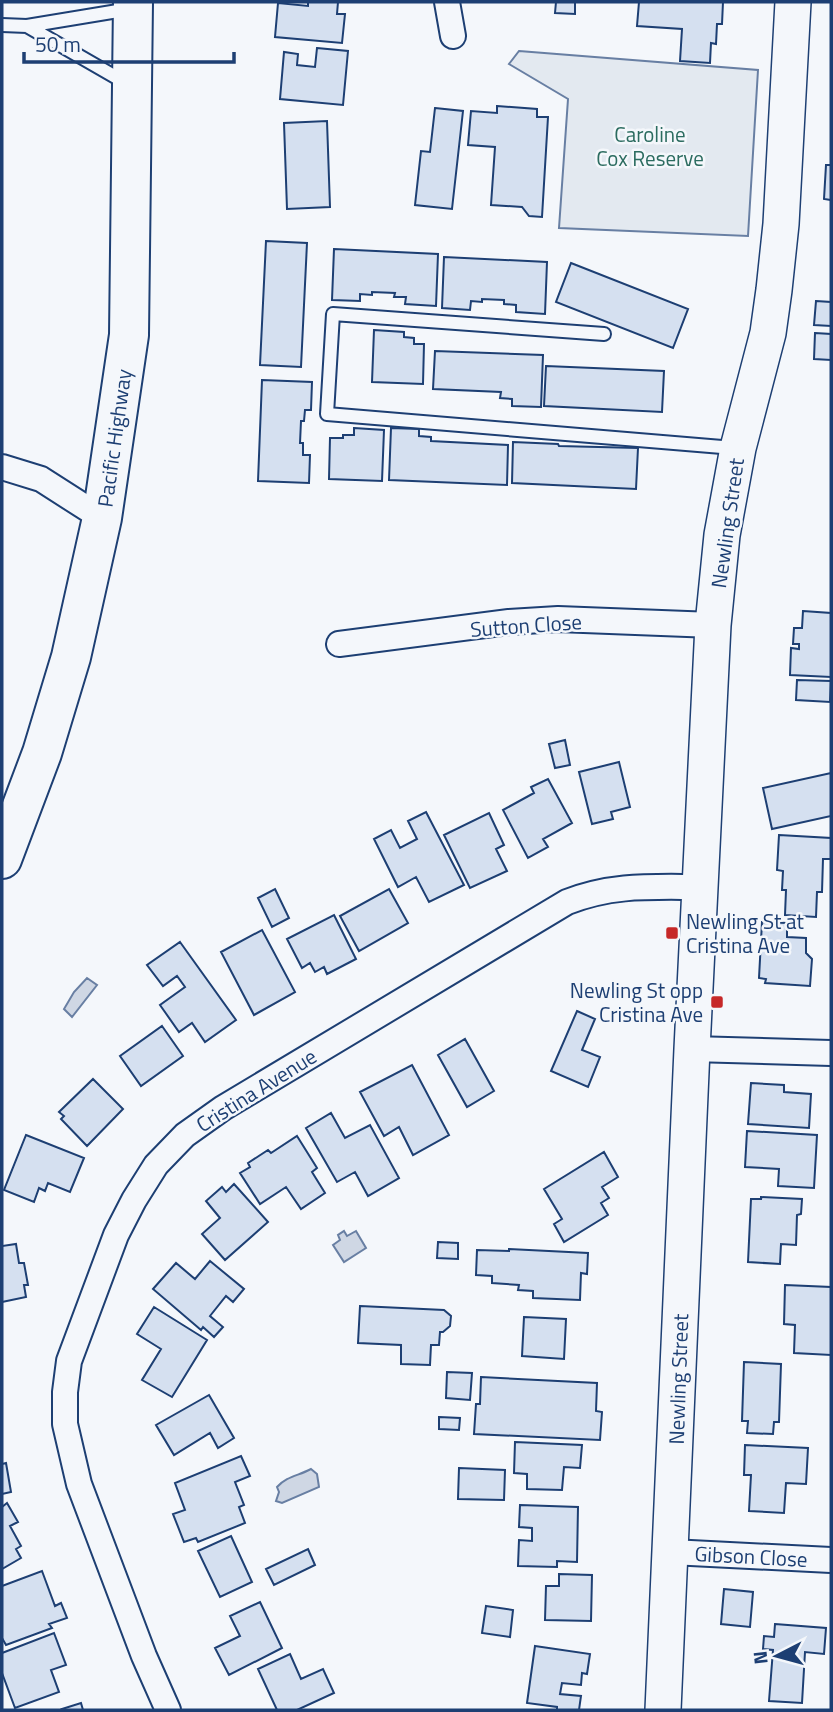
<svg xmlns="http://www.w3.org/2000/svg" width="833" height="1712" font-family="'Titillium Web',sans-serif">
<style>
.green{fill:#e3e9f0;stroke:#687fa3;stroke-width:2}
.water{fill:#cfd7e4;stroke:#687fa3;stroke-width:2}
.building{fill:#d5e0f0;stroke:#1d3f73;stroke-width:2}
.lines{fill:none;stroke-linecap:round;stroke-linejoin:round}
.lane-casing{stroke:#1d3f73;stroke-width:16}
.street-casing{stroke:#1d3f73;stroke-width:28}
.secondary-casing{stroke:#1d3f73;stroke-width:38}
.primary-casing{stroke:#1d3f73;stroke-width:42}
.lane{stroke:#f4f7fb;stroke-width:12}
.street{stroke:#f4f7fb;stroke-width:24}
.secondary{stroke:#f4f7fb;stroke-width:35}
.primary{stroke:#f4f7fb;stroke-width:38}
.poi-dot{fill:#c62828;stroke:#f4f7fb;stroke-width:2.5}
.labels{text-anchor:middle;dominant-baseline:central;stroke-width:5;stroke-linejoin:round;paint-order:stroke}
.park-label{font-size:21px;fill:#2c6c60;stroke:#f4f7fb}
.street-label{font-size:21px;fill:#1d3f73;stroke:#f4f7fb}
.poi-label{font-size:21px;fill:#1d3f73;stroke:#f4f7fb;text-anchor:start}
</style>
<rect width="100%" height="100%" fill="#f4f7fb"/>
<!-- green -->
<path class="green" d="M519,51L758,70L748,236L559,228L568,99L509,64Z"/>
<!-- water -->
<path class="water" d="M87,978L97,985L72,1017L64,1009L74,992Z
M344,1231L347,1236L356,1231L366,1248L344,1262L333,1245L340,1240L338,1235Z
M311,1469L317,1474L319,1487L282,1503L276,1501L279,1492L277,1487C287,1476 298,1476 311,1469Z"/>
<!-- building -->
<path class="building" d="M308,2H338L337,14H345L342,43L275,37L278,3L308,6Z
M556,2H575V14L555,13Z
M639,2H723L722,24H717L716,44L711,43L710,63L680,61L682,29L637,26Z
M317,48L348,51L343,105L280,99L284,52L298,54L297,65L315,67Z
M497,106L537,109V117H548L542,217L529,216L522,207L491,205L495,147L468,145L471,111L497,113Z
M435,108L463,111L452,209L415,205L421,151L430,152Z
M327,121L330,207L287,209L284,123Z
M826,165H831V200L824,199Z
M266,241L307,243L301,367L260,365Z
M334,249L438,254L436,306L405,304L406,297H394L395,293L372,292V295L360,294V301L332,300Z
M444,257L547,262L545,314L516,312V305L504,304V300L482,299V302L471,301L470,310L442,308Z
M571,263L688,309L673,348L556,302Z
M816,301L831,302V326L814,325Z
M374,330L404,332V337L414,338V344H424L423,384L372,382Z
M815,333L831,334V360L814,359Z
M435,351L543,355L541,407L512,406V399L500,398L501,392L433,389Z
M546,366L664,371L662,412L544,406Z
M262,380L312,382L311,410H305L304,421H301L300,443H303V455H310L309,483L258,481Z
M354,428L384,430L382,481L329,479L330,438H343V435H354Z
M391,428L419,429V436L431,437V441L508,445L507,485L389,480Z
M513,442L558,444L559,446L638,448L636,489L512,483Z
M803,611L831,613V677L790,675L791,648L799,649V644H793L794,628H802Z
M797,680L831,681L830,702L796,700Z
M565,740L570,765L555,768L549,744Z
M619,762L630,807L611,812L613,819L592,824L579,772Z
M831,773V816L772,829L763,788Z
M548,779L572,823L543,839L548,847L528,858L503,810L534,793L531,787Z
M426,812L464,885L429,902L416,877L398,887L374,839L391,830L400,848L417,839L408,821Z
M489,813L504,845L496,849L507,871L470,888L444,835Z
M779,835L831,838V859H823L822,892H817L816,917L785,915L786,890H782L783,871L777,870Z
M275,889L289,918L272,927L258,898Z
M389,889L408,923L359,951L340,916Z
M334,915L356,959L327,974L324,967L315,972L310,963L302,968L287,939Z
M762,922L787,923V937L806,938V953L812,959L810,986L765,983L766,979L759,978Z
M262,930L295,992L254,1015L221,952Z
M180,942L236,1020L205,1042L192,1023L179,1032L160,1005L185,987L177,976L163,986L147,965Z
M577,1011L595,1019L582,1050L600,1057L588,1087L551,1071Z
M162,1026L183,1056L141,1086L120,1056Z
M465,1039L494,1091L467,1107L438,1055Z
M412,1065L449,1135L413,1155L399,1127L384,1136L360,1092Z
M93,1079L123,1109L87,1146L61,1119L64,1116L59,1112Z
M751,1083L784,1085V1092L811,1094L809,1128L748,1124Z
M331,1113L345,1138L370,1125L399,1178L368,1196L355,1172L337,1182L306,1128Z
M747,1131L817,1135L814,1188L778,1186L779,1169L745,1167Z
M26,1135L84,1158L70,1192L48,1183L45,1191L39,1188L34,1202L4,1190Z
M297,1136L317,1168L312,1172L325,1193L301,1209L286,1187L260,1204L240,1173L250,1167L248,1163L268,1150L271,1153Z
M604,1152L618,1177L602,1187L609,1198L601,1203L608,1215L564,1242L554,1224L562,1219L544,1189Z
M234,1184L268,1222L225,1260L202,1234L220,1218L206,1201L222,1187L226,1192Z
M761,1197L802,1199L801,1214L797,1215L796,1245L781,1244L780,1264L748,1262L751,1199H761Z
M438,1242L458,1243V1259L437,1258Z
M16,1244L19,1263H24L28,1285H24L26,1297L2,1302V1246Z
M509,1249L588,1253L587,1274L581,1273L580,1300L533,1298V1291L518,1290L519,1285L492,1283V1276L476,1275L477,1250L509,1251Z
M210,1261L244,1289L233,1302L226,1296L210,1316L223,1327L214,1337L203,1327L201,1330L153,1289L176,1263L195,1279Z
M785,1285L831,1287V1355L794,1353L795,1325L784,1324Z
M360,1306L444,1310L451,1316L450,1326L443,1332H440L439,1345H431L430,1365L401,1364V1345L358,1343Z
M154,1307L207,1340L172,1397L142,1380L161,1349L137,1334Z
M524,1317L566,1319L564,1359L522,1356Z
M744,1362L781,1364L779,1422H774L773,1434L747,1433L748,1421H742Z
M447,1372L472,1373L470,1400L446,1398Z
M481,1377L597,1383L596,1411L602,1412L600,1440L474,1434L476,1404H480Z
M209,1395L234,1438L218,1448L210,1433L174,1455L156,1425Z
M439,1417L460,1418L459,1430L439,1429Z
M515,1442L582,1445L580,1468L564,1467L562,1490L527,1489V1474L514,1473Z
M745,1445L808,1448L806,1484L786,1483L784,1513L749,1511L751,1475H744Z
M241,1456L250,1476L235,1482L244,1505L239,1507L245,1523L198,1542L196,1538L184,1542L173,1514L185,1510L175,1483Z
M6,1463L11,1492L2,1494V1464Z
M459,1468L505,1470L504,1500L458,1499Z
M7,1503L18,1522L10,1526L21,1546L16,1549L21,1558L2,1569V1507Z
M520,1505L578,1507L577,1562L557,1561V1567L518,1566L519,1540L532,1541V1528L519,1527Z
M231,1536L252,1582L220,1597L198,1551Z
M308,1549L315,1565L274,1585L266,1569Z
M42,1571L55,1606L61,1603L67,1618L49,1624L52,1628L6,1645L2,1638V1586Z
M559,1574L592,1575L591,1621L545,1620L546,1586H559Z
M724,1589L753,1592L750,1627L721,1624Z
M260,1602L282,1648L229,1675L215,1648L240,1636L230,1616Z
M486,1606L513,1610L510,1637L482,1633Z
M775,1624L826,1628L824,1654L805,1652L802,1703L769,1701L773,1650L763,1649L764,1636L774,1637Z
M54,1633L66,1665L51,1670L59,1692L15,1708L2,1673V1653Z
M535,1646L590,1654L587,1674L582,1673L581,1685L562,1683L560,1694L581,1696L579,1710H557V1707L527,1703Z
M290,1654L301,1679L323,1669L334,1693L297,1710H277L258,1669Z
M81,1703L83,1710H63L62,1709Z"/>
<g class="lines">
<defs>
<path id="lane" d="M2,25L27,26L126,83
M27,26L130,9
M604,334L333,314L327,414L734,448"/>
<path id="street" d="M447,2L453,36
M2,467L41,479L102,518
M339,644L509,622L558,619L713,625
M692,1049L831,1053
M671,1552L831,1560
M168,1710L144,1656L79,1484L65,1424V1392L69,1361L116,1235L134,1200L156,1165L185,1135L223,1108L567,902C613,884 652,887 700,887"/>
<path id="secondary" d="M663,1710L692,1049L713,625L722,535L738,448L768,333L774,290L781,224L793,2"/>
<path id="primary" d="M2,859L42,753L71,657L102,518L129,335L133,2"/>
</defs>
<!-- lane casing -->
<use href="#lane" class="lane-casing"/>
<!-- street casing -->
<use href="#street" class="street-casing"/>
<!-- secondary casing -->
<use href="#secondary" class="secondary-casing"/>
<!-- primary casing -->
<use href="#primary" class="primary-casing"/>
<!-- lane -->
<use href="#lane" class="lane"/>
<!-- street -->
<use href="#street" class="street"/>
<!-- secondary -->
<use href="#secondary" class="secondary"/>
<!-- primary -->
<use href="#primary" class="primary"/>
</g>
<!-- markers -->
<g class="poi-dot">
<rect x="665" y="926" width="14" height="14" rx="3.5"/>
<rect x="710" y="995" width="14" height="14" rx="3.5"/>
</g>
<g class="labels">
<!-- park labels -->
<g class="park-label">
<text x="650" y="134">Caroline<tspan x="650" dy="24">Cox Reserve</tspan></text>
</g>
<!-- street labels -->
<g class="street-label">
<text transform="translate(114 438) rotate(-82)">Pacific Highway</text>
<text transform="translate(727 523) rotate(-82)">Newling Street</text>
<text transform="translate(526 625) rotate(-4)">Sutton Close</text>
<text transform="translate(256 1090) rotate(-32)">Cristina Avenue</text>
<text transform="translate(678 1379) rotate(-88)">Newling Street</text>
<text transform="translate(751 1556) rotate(3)">Gibson Close</text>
</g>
<!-- poi labels -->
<g class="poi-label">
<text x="686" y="921">Newling St at<tspan x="686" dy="24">Cristina Ave</tspan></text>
<text x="703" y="990" text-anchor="end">Newling St opp<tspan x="703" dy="24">Cristina Ave</tspan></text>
</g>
</g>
<!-- border -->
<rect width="833" height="1712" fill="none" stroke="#1d3f73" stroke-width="7"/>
<!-- north arrow -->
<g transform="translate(777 1656) rotate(264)" stroke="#f4f7fb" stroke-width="5" paint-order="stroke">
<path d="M0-5L12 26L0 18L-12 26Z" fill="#1d3f73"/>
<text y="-10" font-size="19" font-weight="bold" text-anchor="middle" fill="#1d3f73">N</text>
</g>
<!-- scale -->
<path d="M24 52v10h210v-10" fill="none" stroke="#1d3f73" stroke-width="3.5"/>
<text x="35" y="52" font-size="21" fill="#1d3f73" stroke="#f4f7fb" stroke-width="5" paint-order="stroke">50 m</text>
</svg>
